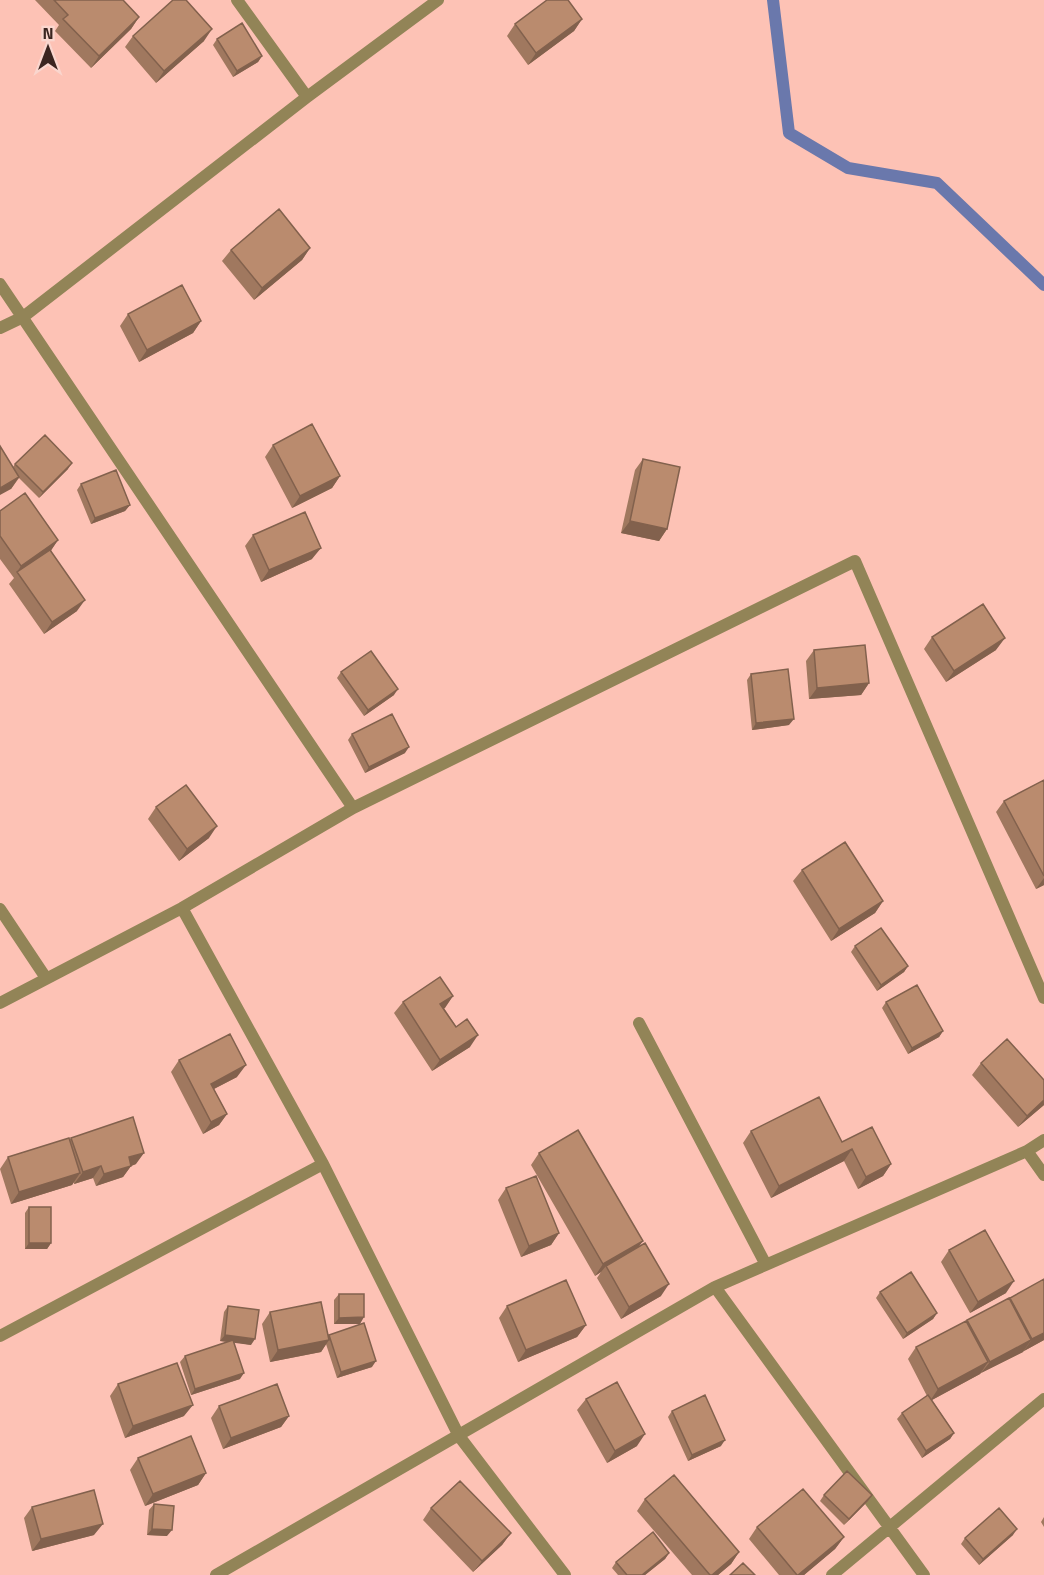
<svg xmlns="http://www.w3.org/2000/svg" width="1044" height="1575" font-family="'Titillium Web',sans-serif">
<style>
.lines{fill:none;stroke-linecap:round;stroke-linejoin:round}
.stream{stroke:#6a78ac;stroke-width:12}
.street{stroke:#928457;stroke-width:12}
.wall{fill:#a0785f}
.shaded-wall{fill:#82614d}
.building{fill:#ba8b6e;stroke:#82614d;stroke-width:1.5}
</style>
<rect width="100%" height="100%" fill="#fdc2b5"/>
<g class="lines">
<!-- stream -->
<path class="stream" d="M773,0L789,133L848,168L937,183L1044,285"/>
<!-- street -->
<path class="street" d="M237,0L307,97
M0,284L353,808
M0,328L23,317L307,97L438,0
M182,908L323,1164L459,1436L565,1575
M0,909L46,978
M0,1003L182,908L353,808L855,561L1044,998
M639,1023L765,1263
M1027,1151L1044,1175
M715,1287L924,1575
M0,1336L323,1164
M216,1575L715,1287L1027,1151L1044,1140
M832,1575L1044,1399"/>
</g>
<!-- wall -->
<path class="wall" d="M35,0H123L139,17L131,29L91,68L55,31L59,25Z
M582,19L574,31L528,65L507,36L515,24Z
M133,36L204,41L156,83L125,47Z
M217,39L262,56L258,62L233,77L213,45Z
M310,248L302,260L254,300L222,261L231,250Z
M128,314L201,321L193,333L139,362L120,326Z
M273,445L340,476L332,488L292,508L265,457Z
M643,459L667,529L659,541L621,533L635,470Z
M15,464L68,469L39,498L19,478L11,489L13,467Z
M81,484L130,505L125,511L91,524L77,490Z
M0,511L58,540L51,550L77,611L44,634L9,584L14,578L0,559Z
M253,535L312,559L261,582L245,546Z
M932,637L996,650L946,682L924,649Z
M814,650L869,683L861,695L809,699L806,661Z
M341,672L394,695L364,716L337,678Z
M751,674L789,725L752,730L747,680Z
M352,734L405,753L365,773L348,740Z
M1044,780V885L1036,889L996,812L1004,801Z
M156,807L209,838L179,861L148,819Z
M802,870L883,901L875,913L831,941L793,881Z
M855,946L908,966L904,972L877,991L851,952Z
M453,996L444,1008L470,1047L432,1071L394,1013L403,1002Z
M886,1002L943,1031L939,1037L908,1054L882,1008Z
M179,1060L237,1077L214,1089L227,1114L219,1125L203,1134L171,1072Z
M981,1063L1044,1080V1105L1018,1127L972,1075Z
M751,1131L842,1142L891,1164L883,1176L858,1189L844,1161L771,1198L743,1143Z
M71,1138L136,1164L131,1166L123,1177L96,1186L93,1178L74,1184V1182L72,1185L11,1204L0,1169L8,1157L69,1140Z
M539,1153L639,1246L661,1296L621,1319L597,1278L601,1272L595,1276L531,1165Z
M506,1188L559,1233L551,1245L521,1257L498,1200Z
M29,1207L51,1243L47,1249H25V1213Z
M949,1250L1006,1293L970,1313L941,1262Z
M880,1292L937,1313L933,1319L903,1339L876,1298Z
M339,1294L360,1324H334V1300Z
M1010,1298L1044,1340L1024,1351V1350L1023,1352L981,1373L980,1374L932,1400L954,1433L950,1439L922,1458L897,1419L902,1413L927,1396L908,1359L916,1347L1009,1299Z
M228,1306L251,1345L234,1342L240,1379L191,1395L180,1362L185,1356L228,1342L220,1341L224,1312Z
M507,1306L586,1325L577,1337L518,1362L499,1318Z
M270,1312L328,1336L329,1335L372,1367L337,1378L326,1344L321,1352L270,1362L262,1324Z
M118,1384L184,1416L125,1438L110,1396Z
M586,1399L637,1446L607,1463L577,1410Z
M219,1406L289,1416L281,1427L223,1449L211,1418Z
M672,1411L721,1446L688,1461L668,1417Z
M138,1458L206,1473L198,1485L145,1506L130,1470Z
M824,1495L868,1501L844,1525L820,1501Z
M645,1499L739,1552L731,1564L718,1575H692L637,1511Z
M154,1504L167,1536L147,1535L149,1510Z
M32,1507L94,1535L32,1551L24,1518Z
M431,1508L511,1533L502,1545L473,1572L423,1520Z
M1044,1517V1527L1041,1522Z
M757,1527L844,1537L835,1549L804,1575H779L749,1539Z
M1013,1535L979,1565L961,1544L965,1538Z
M669,1553L665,1559L645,1575H618L612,1568L616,1562Z"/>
<!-- shaded-wall -->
<path class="shaded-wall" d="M139,17L131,29L91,68L99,56Z
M582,19L574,31L528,65L536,53Z
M212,29L204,41L156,83L164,71Z
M262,56L258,62L233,77L237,71Z
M310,248L302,260L254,300L262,288Z
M201,321L193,333L139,362L147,350Z
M72,463L68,469L39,498L43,492Z
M340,476L332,488L292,508L300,496Z
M19,477L11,489L0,495V488Z
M130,505L125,511L91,524L95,518Z
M630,521L667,529L659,541L621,533Z
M58,540L50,552L17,572L13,578L21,566Z
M321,548L312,559L261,582L269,570Z
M85,600L77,611L44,634L52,622Z
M1005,638L996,650L946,682L954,671Z
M869,683L861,695L809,699L817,688Z
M398,689L394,695L364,716L368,710Z
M794,719L789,725L752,730L756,723Z
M409,747L405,753L365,773L369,767Z
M217,826L209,838L179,861L187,849Z
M1044,878V885L1036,889Z
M883,901L875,913L831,941L839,929Z
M908,966L904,972L877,991L881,985Z
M453,996L445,1008L432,1015L440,1004Z
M943,1031L939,1037L908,1054L912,1048Z
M478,1035L470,1047L432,1071L440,1060Z
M246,1065L237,1077L202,1095L211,1084Z
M1044,1100V1105L1018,1127L1027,1116Z
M227,1114L219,1125L203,1134L211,1122Z
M852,1149L844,1161L771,1198L779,1186Z
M144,1153L136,1164L131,1166L123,1177L96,1186L104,1174L129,1157Z
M891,1164L883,1176L858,1189L866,1177Z
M101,1166L93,1178L74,1184L83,1172Z
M80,1173L72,1185L11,1204L19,1192Z
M559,1233L551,1245L521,1257L529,1246Z
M643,1241L635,1252L606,1266L601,1272L595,1276L603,1264Z
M29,1243H51L47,1249H25Z
M1014,1281L1006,1293L970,1313L978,1302Z
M669,1284L661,1296L621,1319L629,1307Z
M937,1313L933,1319L903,1339L907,1333Z
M364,1317L360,1324H334L339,1318Z
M586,1325L577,1337L518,1362L526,1350Z
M1044,1333V1340L1024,1351L1032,1339Z
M225,1335L255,1339L251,1345L220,1341Z
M329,1340L321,1352L270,1362L278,1350Z
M1031,1340L1023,1352L981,1373L990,1362Z
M376,1361L372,1367L337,1378L341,1372Z
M988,1362L980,1374L930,1401L938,1389Z
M244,1373L240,1379L191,1395L195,1389Z
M193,1405L184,1416L125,1438L133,1426Z
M289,1416L281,1427L223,1449L231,1438Z
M954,1433L950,1439L922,1458L926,1451Z
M645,1434L637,1446L607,1463L615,1451Z
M725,1440L721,1446L688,1461L692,1455Z
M206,1473L198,1485L145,1506L153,1494Z
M872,1495L868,1501L844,1525L849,1519Z
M103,1524L94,1535L32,1551L41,1539Z
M152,1529L172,1530L167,1536L147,1535Z
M1017,1529L1013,1535L979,1565L983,1559Z
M511,1533L502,1545L473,1572L482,1561Z
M844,1537L835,1549L804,1575H798Z
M739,1552L731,1564L718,1575H712Z
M669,1553L665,1559L645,1575H642Z"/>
<!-- building -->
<path class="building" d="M54,0H123L139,17L99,56L63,19L68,15Z
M173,0H186L212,29L164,71L133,36Z
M547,0H568L582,19L536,53L515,24Z
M242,23L262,56L237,71L217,39Z
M279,209L310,248L262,288L231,250Z
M182,285L201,321L147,350L128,314Z
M312,424L340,476L300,496L273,445Z
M45,435L72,463L43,492L15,464Z
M0,446L19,477L0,488Z
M643,459L680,467L667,529L630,521Z
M116,470L130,505L95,518L81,484Z
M25,493L58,540L21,566L0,536V511Z
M305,512L321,548L269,570L253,535Z
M50,550L85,600L52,622L17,572Z
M983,604L1005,638L954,671L932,637Z
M865,645L869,683L817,688L814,650Z
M371,651L398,689L368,710L341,672Z
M788,669L794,719L756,723L751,674Z
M392,714L409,747L369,767L352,734Z
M1044,780V876L1004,801Z
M186,785L217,826L187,849L156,807Z
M845,842L883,901L839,929L802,870Z
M881,928L908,966L881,985L855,946Z
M440,977L453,996L440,1004L456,1027L467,1019L478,1035L440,1060L403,1002Z
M917,985L943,1031L912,1048L886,1002Z
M230,1034L246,1065L211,1084L227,1114L211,1122L179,1060Z
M1007,1039L1044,1080V1100L1027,1116L981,1063Z
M819,1097L842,1142L872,1127L891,1164L866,1177L852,1149L779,1186L751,1131Z
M133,1117L144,1153L129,1157L131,1166L104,1174L101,1166L83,1172L71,1138Z
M578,1130L643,1241L603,1264L539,1153Z
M69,1138L80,1173L19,1192L8,1157Z
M536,1176L559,1233L529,1246L506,1188Z
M29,1207H51V1243H29Z
M985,1230L1014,1281L978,1302L949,1250Z
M645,1243L669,1284L629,1307L606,1266Z
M911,1272L937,1313L907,1333L880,1292Z
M1044,1279V1333L1032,1339L1010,1298Z
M566,1280L586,1325L526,1350L507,1306Z
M339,1294H364V1317L339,1318Z
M1009,1298L1031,1340L990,1362L967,1320Z
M321,1302L329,1340L278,1350L270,1312Z
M228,1306L259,1310L255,1339L225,1335Z
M966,1321L988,1362L938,1389L916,1347Z
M364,1323L376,1361L341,1372L329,1335Z
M233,1340L244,1373L195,1389L185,1356Z
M177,1363L193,1405L133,1426L118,1384Z
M617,1382L645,1434L615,1451L586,1399Z
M277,1384L289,1416L231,1438L219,1406Z
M705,1395L725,1440L692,1455L672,1411Z
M928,1395L954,1433L926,1451L902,1413Z
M191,1436L206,1473L153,1494L138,1458Z
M847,1471L872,1495L849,1519L824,1495Z
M674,1475L739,1552L712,1575H710L645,1499Z
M460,1481L511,1533L482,1561L431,1508Z
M803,1489L844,1537L798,1575H797L757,1527Z
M94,1490L103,1524L41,1539L32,1507Z
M154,1504L174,1506L172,1530L152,1529Z
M999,1508L1017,1529L983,1559L965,1538Z
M653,1532L669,1553L642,1575H627L616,1562Z
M743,1563L755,1575H730Z"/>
<!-- north arrow -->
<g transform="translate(48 48)" stroke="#fad6ce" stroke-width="4.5" paint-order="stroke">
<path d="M0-4.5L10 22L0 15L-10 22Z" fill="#3b2520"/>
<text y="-9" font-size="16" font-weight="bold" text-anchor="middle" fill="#3b2520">N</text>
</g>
</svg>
